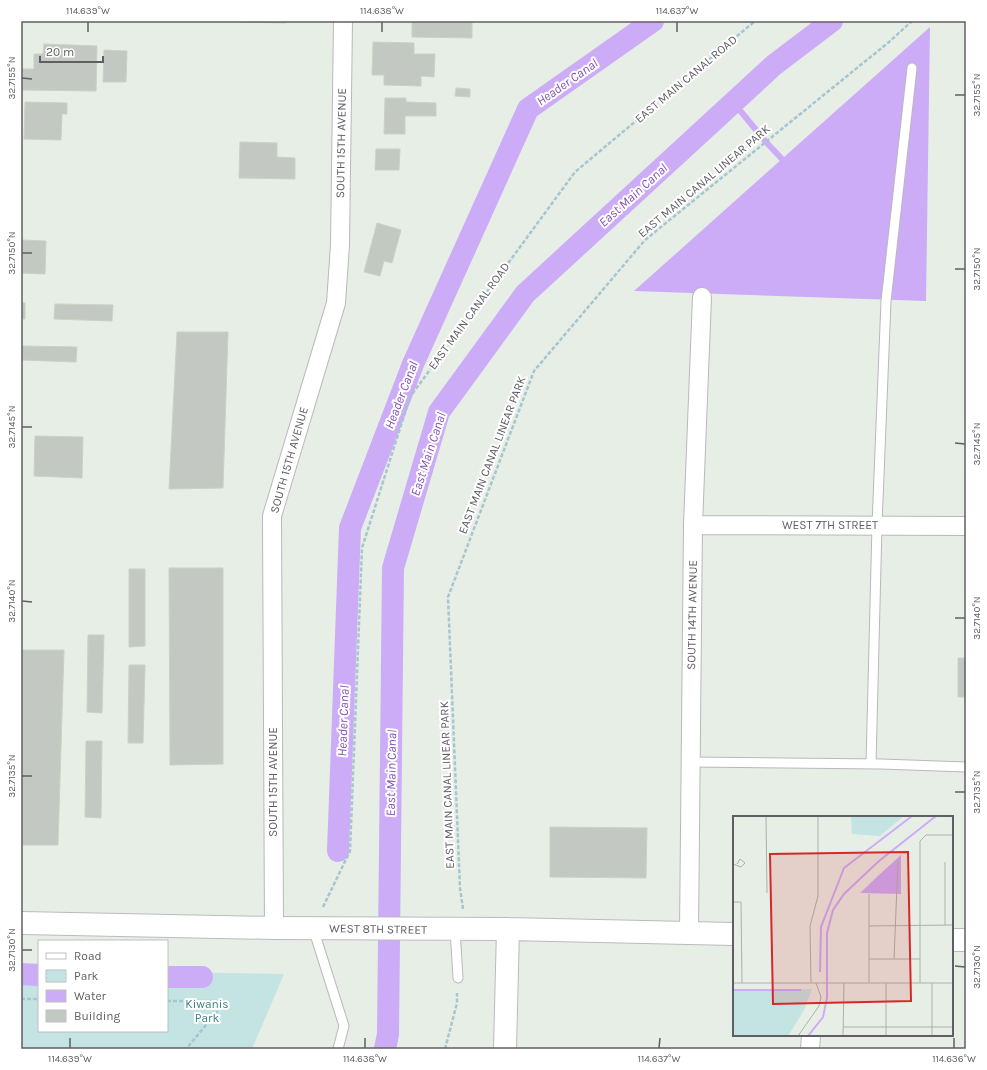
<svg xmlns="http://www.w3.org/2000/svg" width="987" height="1070" font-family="Karla,sans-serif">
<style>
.green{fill:#c4e3e3}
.water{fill:#ccacf7}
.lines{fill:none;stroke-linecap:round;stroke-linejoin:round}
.stream{stroke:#ccacf7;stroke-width:6}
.canal{stroke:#ccacf7;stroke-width:22}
.building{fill:#c3c9c2;stroke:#c9d2c4}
.lane-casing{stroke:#bbb7be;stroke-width:11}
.street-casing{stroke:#bbb7be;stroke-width:20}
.secondary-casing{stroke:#bdb9c0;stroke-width:24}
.path{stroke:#a6c5d0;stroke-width:2.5;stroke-dasharray:4 2;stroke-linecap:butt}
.lane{stroke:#fff;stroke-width:9}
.street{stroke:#fff;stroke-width:18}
.secondary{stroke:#fff;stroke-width:22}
.ticks{fill:none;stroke:#615d64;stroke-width:1.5}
.labels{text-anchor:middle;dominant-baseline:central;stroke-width:4;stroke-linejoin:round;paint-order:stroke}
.street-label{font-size:12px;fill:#615d64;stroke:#fff}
.park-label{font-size:12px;fill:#3e8082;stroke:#fff}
.water-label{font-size:13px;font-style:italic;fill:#8551b8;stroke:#fff}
.inset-river{fill:none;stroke:#ccacf7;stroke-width:2}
.inset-road{fill:none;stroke:#adb0ad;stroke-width:1}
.view{fill:#d62828;fill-opacity:0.15;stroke:#d62828;stroke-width:2}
.inset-edge{fill:none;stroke:#615d64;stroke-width:2}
.neatline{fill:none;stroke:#615d64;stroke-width:1.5}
.ticks-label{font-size:10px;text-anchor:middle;fill:#615d64}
</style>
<rect width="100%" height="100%" fill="#e7eee5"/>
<!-- green -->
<path class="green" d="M21,971H39V1031H167V972L284,974L252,1049H21Z"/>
<!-- water -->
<path class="water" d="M930,27L926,301L634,291Z"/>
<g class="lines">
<!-- stream -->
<path class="stream" d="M733,102L766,142L782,159"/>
<!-- canal -->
<path class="canal" d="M338,851L350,528L413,364L528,109L653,21
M21,974L39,975
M167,977H202
M385,1049L388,1034L393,568L439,412L525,294L774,65L832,21"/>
</g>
<!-- building -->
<path class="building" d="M240,21H286V23L240,22Z
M412,21H472V38L412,37Z
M373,42L414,43V54H435L434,77L421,76V86L384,85V75H372Z
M44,44L97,46L96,91L21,90V69H34V54H43Z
M104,50L127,51L126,82H103Z
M456,88L470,89V97L455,96Z
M385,98H406V102L436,103V116H405V134H384Z
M25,102L67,103V114H62L61,140L24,139Z
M240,142L277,143V157L295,158V179L239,178Z
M376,149H400L399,170H375Z
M377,223L401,230L392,263L384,261L380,276L364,272Z
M21,240L46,241L45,274L21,273Z
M21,303H25V319H21Z
M55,304L113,305L112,321L54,319Z
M177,332H228L223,488L169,489Z
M21,346L77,347L76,362L21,360Z
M35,436L83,437L82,478L34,476Z
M169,568H223V764L170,765Z
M129,569H145V646L129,647Z
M88,635H104L102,713L87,712Z
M21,650H64L58,845H21Z
M958,658H966V697H958Z
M129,665H145L143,743H128Z
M86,741H102L101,818L85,817Z
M550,827L647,828L646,878L550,877Z"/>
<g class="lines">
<defs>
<path id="lane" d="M691,762L881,764L966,767
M871,764L877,525L886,301L912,68
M313,928L344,1026L338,1049
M455,929L458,978"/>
<path id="street" d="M693,525L966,526
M274,928L272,516L336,303L340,245L343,21
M689,932L693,525L702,297
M810,1049L811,1035"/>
<path id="secondary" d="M21,923L274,928L508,929L734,934
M952,940H966
M505,1049L508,929"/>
</defs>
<!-- lane casing -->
<use href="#lane" class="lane-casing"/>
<!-- street casing -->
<use href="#street" class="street-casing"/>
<!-- secondary casing -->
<use href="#secondary" class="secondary-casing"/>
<!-- path -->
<path class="path" d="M323,907L350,851L362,548L410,397L575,172L755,21
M463,909L460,888L448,597L534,371L645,240L889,42L912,21
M21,999H39
M167,1001H226L186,1049
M445,1049L457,1003V993"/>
<!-- lane -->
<use href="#lane" class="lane"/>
<!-- street -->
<use href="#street" class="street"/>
<!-- secondary -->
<use href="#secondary" class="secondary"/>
</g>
<!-- ticks -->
<path class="ticks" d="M88,32V22M382,32V22M677,32V22M22,78L32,79M955,95H965M22,253H32M955,269H965M22,427H32M955,443L965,444M22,601L32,602M955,618H965M22,776H32M955,792H965M22,950H32M955,966L965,967M70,1048V1038M365,1048V1038M659,1048L660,1038M954,1048V1038"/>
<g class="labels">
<!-- street labels -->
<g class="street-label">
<text transform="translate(686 79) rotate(-40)">EAST MAIN CANAL ROAD</text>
<text transform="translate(341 143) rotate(-89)">SOUTH 15TH AVENUE</text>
<text transform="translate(704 181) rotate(-40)">EAST MAIN CANAL LINEAR PARK</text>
<text transform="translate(469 316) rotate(-54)">EAST MAIN CANAL ROAD</text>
<text transform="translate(492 455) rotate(-69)">EAST MAIN CANAL LINEAR PARK</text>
<text transform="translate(289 460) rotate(-74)">SOUTH 15TH AVENUE</text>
<text x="830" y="525">WEST 7TH STREET</text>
<text transform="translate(692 615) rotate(-89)">SOUTH 14TH AVENUE</text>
<text transform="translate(273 782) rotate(-90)">SOUTH 15TH AVENUE</text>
<text transform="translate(447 785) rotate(-92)">EAST MAIN CANAL LINEAR PARK</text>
<text transform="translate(378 929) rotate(1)">WEST 8TH STREET</text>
</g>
<!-- park labels -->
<g class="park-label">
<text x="207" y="1004">Kiwanis<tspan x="207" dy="14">Park</tspan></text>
</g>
<!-- water labels -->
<g class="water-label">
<text transform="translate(567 82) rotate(-35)">Header Canal</text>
<text transform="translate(633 195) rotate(-42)">East Main Canal</text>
<text transform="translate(401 395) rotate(-69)">Header Canal</text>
<text transform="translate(428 454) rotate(-72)">East Main Canal</text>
<text transform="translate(343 721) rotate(-88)">Header Canal</text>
<text transform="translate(391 773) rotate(-89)">East Main Canal</text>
</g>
</g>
<!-- overview -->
<g transform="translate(733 816)">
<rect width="220" height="220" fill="#e7eee5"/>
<path d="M118,0H171L147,20L119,18ZM79,173L71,194L55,220H0V174Z" fill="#c4e3e3"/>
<path d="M168,39V78L127,77L147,58Z" fill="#ccacf7"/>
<path class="inset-river" d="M87,156L88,111L111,52L179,0M0,174H68M75,220L90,201L94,182V117L100,94L111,78L146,45L203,0"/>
<path class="inset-road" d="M33,0L34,77M212,46V109M0,48L8,51L12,47L7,43L4,48M0,86H8L9,167M136,110L220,109M136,143H187M161,143L165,45M0,167H220M78,167L77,110L85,80V0M136,167V78M187,167V25L193,19H220M110,211H220M65,220L86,190L88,181L83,167M110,220L111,167M153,220V167M199,220V167"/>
<path class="view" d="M175,36L178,185L40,188L37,38Z"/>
<rect width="220" height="220" class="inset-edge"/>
</g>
<!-- border -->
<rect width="987" height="1070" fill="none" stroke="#ffffff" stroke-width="44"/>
<!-- legend -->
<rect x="38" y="940" width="130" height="92" fill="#ffffff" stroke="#c0bec1"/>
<rect x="46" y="953" width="20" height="6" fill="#ffffff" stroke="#c0bec1"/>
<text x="74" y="960" font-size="12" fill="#615d64">Road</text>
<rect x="46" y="970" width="20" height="12" fill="#c4e3e3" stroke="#c0bec1"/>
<text x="74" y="980" font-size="12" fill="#615d64">Park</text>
<rect x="46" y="990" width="20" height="12" fill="#ccacf7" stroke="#c0bec1"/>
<text x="74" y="1000" font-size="12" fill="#615d64">Water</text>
<rect x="46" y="1010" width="20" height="12" fill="#c3c9c2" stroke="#c0bec1"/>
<text x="74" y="1020" font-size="12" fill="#615d64">Building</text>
<!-- scale -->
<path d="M40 56v6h63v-6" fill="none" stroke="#615d64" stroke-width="2"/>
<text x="46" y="56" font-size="12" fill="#615d64" stroke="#ffffff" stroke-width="3" paint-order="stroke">20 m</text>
<rect x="22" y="22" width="943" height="1026" class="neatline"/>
<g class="ticks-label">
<text x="88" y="14">114.639°W</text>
<text x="382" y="14">114.638°W</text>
<text x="677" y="14">114.637°W</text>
<text transform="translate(11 78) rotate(-90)" y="4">32.7155°N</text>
<text transform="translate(976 95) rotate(-90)" y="4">32.7155°N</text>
<text transform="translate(11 253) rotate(-90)" y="4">32.7150°N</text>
<text transform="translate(976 269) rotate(-90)" y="4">32.7150°N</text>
<text transform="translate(11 427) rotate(-90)" y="4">32.7145°N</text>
<text transform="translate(976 444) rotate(-90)" y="4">32.7145°N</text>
<text transform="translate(11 601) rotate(-90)" y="4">32.7140°N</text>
<text transform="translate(976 618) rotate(-90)" y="4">32.7140°N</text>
<text transform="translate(11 776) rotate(-90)" y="4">32.7135°N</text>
<text transform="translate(976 792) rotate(-90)" y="4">32.7135°N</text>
<text transform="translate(11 950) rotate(-90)" y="4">32.7130°N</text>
<text transform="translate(976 967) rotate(-90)" y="4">32.7130°N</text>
<text x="70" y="1062">114.639°W</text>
<text x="365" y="1062">114.638°W</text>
<text x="659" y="1062">114.637°W</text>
<text x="954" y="1062">114.636°W</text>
</g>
</svg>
